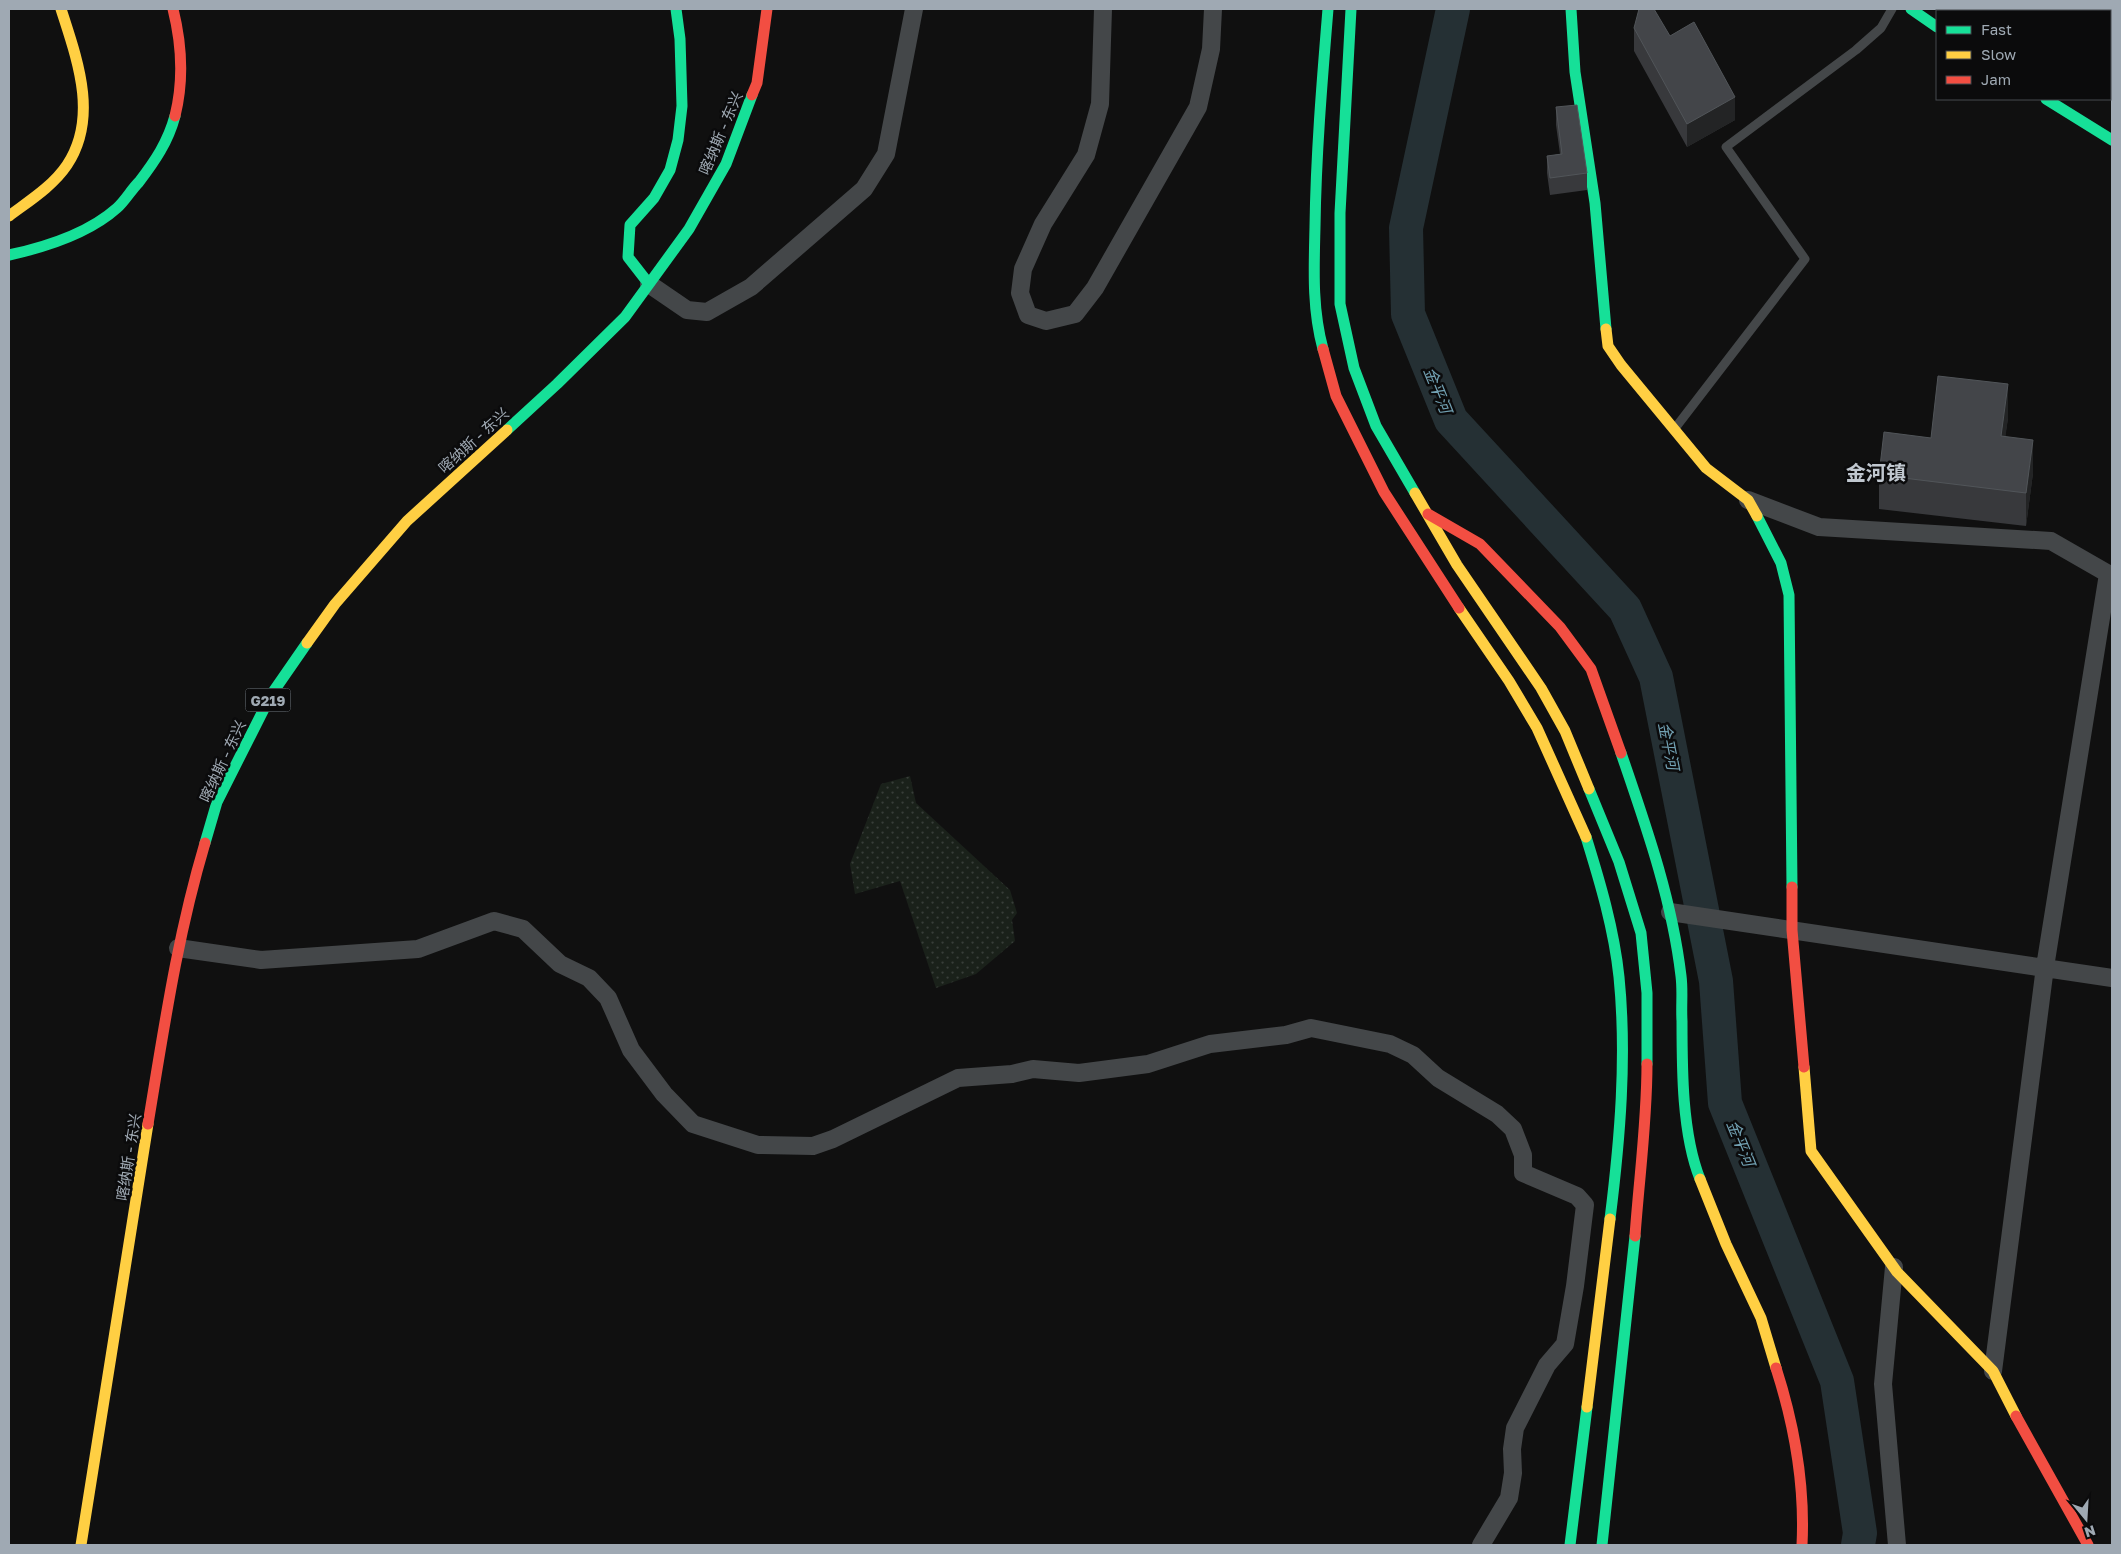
<svg xmlns="http://www.w3.org/2000/svg" width="2121" height="1554" font-family="'Golos Text','Noto Sans SC',sans-serif">
<style>
.grass{fill:url(#grass-dots)}
.lines{fill:none;stroke-linecap:round;stroke-linejoin:round}
.river{stroke:#253034;stroke-width:34}
.lane{stroke:#444749;stroke-width:9}
.street{stroke:#444749;stroke-width:18}
.fast{stroke:#16e098;stroke-width:11}
.slow{stroke:#ffcf43;stroke-width:11}
.jam{stroke:#f24e42;stroke-width:11}
.wall{fill:#38393c}
.shaded-wall{fill:#232425}
.building{fill:#434549;stroke:#515559}
.labels{text-anchor:middle;dominant-baseline:central;stroke-width:5;stroke-linejoin:round;paint-order:stroke}
.shield{fill:#0b0b0c;stroke:#737a81;stroke-width:1}
.shield-label{font-size:14px;font-weight:bold;fill:#9fa9b3}
.street-label{font-size:15px;fill:#9fa9b3;stroke:#0b0b0c}
.water-label{font-size:16px;font-style:italic;fill:#72a1b3;stroke:#0b0b0c}
.district-label{font-size:20px;font-weight:bold;fill:#c0c7cf;stroke:#0b0b0c}
</style>
<defs>
<pattern id="grass-dots" width="8" height="8" patternUnits="userSpaceOnUse" patternTransform="scale(1.25)"><rect width="8" height="8" fill="#1a211a"/><path d="M2 2h.1M6 6h.1" fill="none" stroke="#383e39" stroke-width="1.8" stroke-linecap="round"/></pattern>
</defs>
<rect width="100%" height="100%" fill="#101010"/>
<!-- grass -->
<path class="grass" d="M910,776L916,803L1010,890L1017,913L1012,920L1015,941L976,974L936,988L900,881L855,894L850,864L881,784Z"/>
<g class="lines">
<!-- river -->
<path class="river" d="M1453,9L1406,228L1408,314L1451,420L1625,609L1656,677L1716,981L1725,1103L1837,1381L1860,1533L1858,1545"/>
<!-- lane -->
<path class="lane" d="M1676,427L1805,259L1726,147L1856,50L1881,28L1892,9"/>
<!-- street -->
<path class="street" d="M1103,9L1100,104L1086,155L1043,224L1023,269L1020,293L1028,315L1046,321L1075,314L1095,288L1198,107L1211,49L1213,9
M649,284L687,310L707,312L751,287L864,189L886,154L914,9
M1748,500L1819,527L2051,541L2112,576
M1670,912L2112,978
M178,948L261,960L418,949L494,921L523,929L560,964L589,978L608,998L631,1050L664,1094L693,1124L758,1145L813,1146L833,1139L958,1078L1012,1074L1033,1069L1079,1073L1148,1064L1210,1044L1286,1035L1311,1028L1390,1044L1413,1055L1438,1078L1497,1114L1513,1129L1523,1155V1173L1577,1196L1585,1205L1575,1286L1565,1344L1547,1365L1515,1428L1512,1449L1513,1473L1509,1498L1481,1545
M1894,1267L1883,1384L1897,1545
M1993,1371L2045,967L2108,574"/>
<!-- fast -->
<path class="fast" d="M1351,9L1340,213V304L1354,368L1376,426L1415,493
M1571,9L1575,72L1595,203L1606,329
M1911,9L1937,27
M2110,11L2111,9
M2046,99L2112,140
M9,255C46,247 88,234 117,208C125,201 131,190 139,182C155,161 168,142 175,116
M649,284L628,257L630,225L654,198L670,170L678,140L682,106L680,39L676,9
M1323,349C1312,309 1314,268 1315,227C1316,154 1322,82 1328,9
M507,430L557,384L625,317L689,229L726,164L752,95
M1757,516L1781,563L1789,595L1792,887
M1621,753C1646,826 1672,899 1681,976C1683,991 1681,1006 1682,1021C1682,1069 1682,1134 1700,1179
M1589,789L1619,862L1641,933L1647,993V1064
M1586,837C1600,882 1614,929 1619,977C1627,1057 1620,1139 1610,1219
M205,843L217,802L271,695L307,643
M1570,1545L1587,1407
M1602,1545L1635,1236"/>
<!-- slow -->
<path class="slow" d="M9,216C29,201 53,186 67,165C99,117 77,59 61,9
M1606,329L1608,346L1621,365L1706,468L1748,500L1757,516
M1415,493L1457,565L1541,688L1565,731L1589,789
M1459,608L1509,681L1537,728L1586,837
M307,643L335,604L407,521L507,430
M1804,1067L1811,1151L1897,1272L1993,1371L2016,1416
M1700,1179L1726,1244L1761,1318L1776,1368
M1587,1407L1610,1219
M81,1545L148,1124"/>
<!-- jam -->
<path class="jam" d="M173,9C182,45 184,80 175,116
M752,95L757,83L767,9
M1323,349L1336,396L1384,492L1459,608
M1428,514L1480,544L1560,627L1591,669L1621,753
M1792,887V930L1804,1067
M148,1124C164,1028 177,937 205,843
M1635,1236C1639,1179 1647,1122 1647,1064
M1776,1368C1794,1424 1805,1486 1802,1545
M2016,1416L2088,1545"/>
</g>
<!-- wall -->
<path class="wall" d="M1634,28L1670,36L1735,120L1687,147L1634,51Z
M1556,107L1587,173V190L1550,195L1547,173V156L1560,154L1556,125Z
M2008,418L2005,437L2033,473L2026,526L1879,509V475L1931,438Z"/>
<!-- shaded-wall -->
<path class="shaded-wall" d="M1735,97V120L1687,147V124Z
M2008,384V418L2001,470V436Z
M2033,440V473L2026,526V493Z"/>
<!-- building -->
<path class="building" d="M1639,9H1654L1670,36L1694,22L1735,97L1687,124L1634,28Z
M1577,105L1587,173L1550,178L1547,156L1562,154L1556,107Z
M1938,376L2008,384L2001,436L2033,440L2026,493L1879,475L1884,432L1931,438Z"/>
<g class="labels">
<!-- shield labels -->
<rect class="shield" x="245.5" y="688.5" width="45" height="23" rx="4"/>
<g class="shield-label">
<text x="268" y="700">G219</text>
</g>
<!-- street labels -->
<g class="street-label">
<text transform="translate(720 133) rotate(-67)">喀纳斯 - 东兴</text>
<text transform="translate(473 440) rotate(-42)">喀纳斯 - 东兴</text>
<text transform="translate(222 761) rotate(-65)">喀纳斯 - 东兴</text>
<text transform="translate(128 1157) rotate(-81)">喀纳斯 - 东兴</text>
</g>
<!-- water labels -->
<g class="water-label">
<text transform="translate(1438 390) rotate(68)">金平河</text>
<text transform="translate(1669 746) rotate(79)">金平河</text>
<text transform="translate(1741 1143) rotate(68)">金平河</text>
</g>
<!-- district labels -->
<g class="district-label">
<text x="1876" y="472">金河镇</text>
</g>
</g>
<!-- border -->
<rect width="2121" height="1554" fill="none" stroke="#9fa9b3" stroke-width="20"/>
<!-- legend -->
<rect x="1936" y="10" width="175" height="90" fill="#0b0b0c" stroke="#464a4f"/>
<rect x="1946" y="26" width="25" height="8" fill="#16e098" stroke="#464a4f"/>
<text x="1981" y="35" font-size="15" fill="#9fa9b3">Fast</text>
<rect x="1946" y="51" width="25" height="8" fill="#ffcf43" stroke="#464a4f"/>
<text x="1981" y="60" font-size="15" fill="#9fa9b3">Slow</text>
<rect x="1946" y="76" width="25" height="8" fill="#f24e42" stroke="#464a4f"/>
<text x="1981" y="85" font-size="15" fill="#9fa9b3">Jam</text>
<!-- north arrow -->
<g transform="translate(2086 1519) rotate(162)" stroke="#0b0b0c" stroke-width="4" paint-order="stroke">
<path d="M0-4L9 19L0 12L-9 19Z" fill="#9fa9b3"/>
<text y="-8" font-size="14" font-weight="bold" text-anchor="middle" fill="#9fa9b3">N</text>
</g>
</svg>
